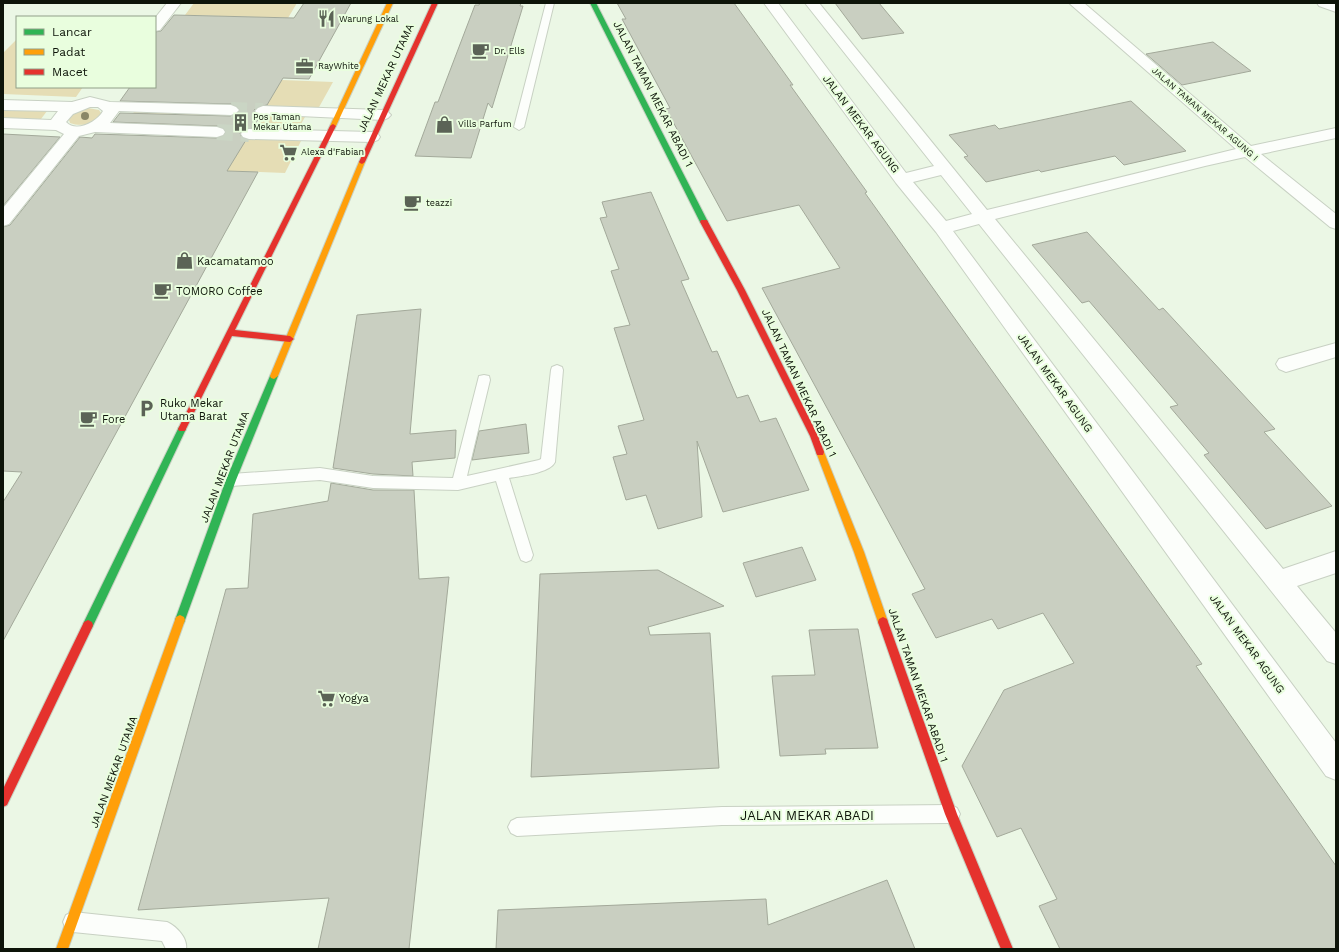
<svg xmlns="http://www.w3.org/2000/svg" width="1339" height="952" font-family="'Work Sans',sans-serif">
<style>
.green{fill:#e5ddb5}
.building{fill:#c9cfc1;stroke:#a3a99a}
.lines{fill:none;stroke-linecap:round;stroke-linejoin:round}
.street-tunnel{stroke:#cad5c4;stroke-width:16;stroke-dasharray:16 8;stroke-linecap:butt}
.lane-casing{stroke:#c8d1c3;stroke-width:2}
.street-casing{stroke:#c8d1c3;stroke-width:2}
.fast-casing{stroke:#c8d1c3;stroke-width:2}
.slow-casing{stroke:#c8d1c3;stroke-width:2}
.jam-casing{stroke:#c8d1c3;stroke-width:2}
.lane{fill:#fcfefb;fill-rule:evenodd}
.street{fill:#fcfefb;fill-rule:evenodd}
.fast{fill:#30b455;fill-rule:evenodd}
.slow{fill:#ff9f0a;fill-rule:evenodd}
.jam{fill:#e5322d;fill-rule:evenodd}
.tree{fill:#8a8767}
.labels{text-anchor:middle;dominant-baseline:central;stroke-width:4;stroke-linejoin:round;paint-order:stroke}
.far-poi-label{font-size:9px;fill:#0d1409;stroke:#e9fede;text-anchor:start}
.far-street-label{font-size:9px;fill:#0d1409;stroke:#e9fede}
.street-label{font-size:11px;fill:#0d1409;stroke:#e9fede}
.poi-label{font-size:11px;fill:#0d1409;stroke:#e9fede;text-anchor:start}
.near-street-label{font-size:13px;fill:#0d1409;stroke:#e9fede}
</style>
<rect width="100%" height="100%" fill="#ebf7e5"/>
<!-- green -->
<path class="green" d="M194,3H297L288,18L185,15Z
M17,39V87H83L76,97L3,94V53Z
M257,79L333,82L318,109L240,106Z
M88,108L99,110L101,113C96,125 81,127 70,123L69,120L70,116L81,109Z
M3,110L47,111L41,119L3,118Z
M134,112L226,115L217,128L124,124Z
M263,115L305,117L297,131L254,129Z
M224,136L302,139L285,173L204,170Z"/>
<!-- building -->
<path class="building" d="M304,3H351L309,79L283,78L267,105L257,107L254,110L257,115L260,116L253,128L243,130L240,133L242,138L246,140L227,171L258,172L3,641V502L22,472L3,471V227L10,225L80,137L92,138L95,134L217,138L224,136L226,133L224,128L217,126L113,122L120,113L231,116L240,111L237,106L231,104L120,101L130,87H155V32L161,31L174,15L294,18Z
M480,3H521L520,6H523L492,108L488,103L471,158L415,156L435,102H438L475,5H479Z
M617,3H734L793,85H790L867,192L865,193L910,256L1202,664L1196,666L1336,866V949H1060L1039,906L1057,899L1021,828L997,837L962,766L1004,690L1074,663L1043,613L998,629L992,619L936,638L912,594L925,589L762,288L840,268L799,205L727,221L666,109L670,108L622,19H626Z
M835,3H879L904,33L862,39Z
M1213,42L1251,71L1182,85L1146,54Z
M1131,101L1186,151L1124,165L1115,156L1041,172L1039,170L986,182L964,157L968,156L949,135L995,125L999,129Z
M3,134L60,137L3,206Z
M651,192L689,279L681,281L712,352L717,351L737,398L748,395L760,422L776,418L809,490L723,512L697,441L702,517L658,529L646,495L626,500L613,457L627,454L618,426L644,420L614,328L630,325L611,271L619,269L600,218L607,217L602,202Z
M1087,232L1159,310L1163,308L1275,429L1264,432L1332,506L1266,529L1204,455L1209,453L1170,407L1178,405L1089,301L1082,303L1032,245Z
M421,309L410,434L456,430L455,458L412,462L413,476L373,474L333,468L357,315Z
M526,424L529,453L472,460L479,431Z
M331,483L373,490H414L419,579L449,577L409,949H318L329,898L138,910L226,589L248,588L253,514L328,501Z
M802,547L816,580L756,597L743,563Z
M658,570L724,606L648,627L650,635L710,633L719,768L531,777L540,574Z
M858,629L878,748L825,749L826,754L780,756L772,676L815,675L809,630Z
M887,880L915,949H496L498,910L766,899L768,925Z"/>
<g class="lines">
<!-- street-tunnel -->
<path class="street-tunnel" d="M231,110L263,111
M217,132L249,134"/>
<defs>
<path id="lane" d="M546,3H554L524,127L519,130L514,127Z
M557,365L562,367L563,370L555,462C550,473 521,476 509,478L533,555L531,560L526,562L521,560L519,555L496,481L458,490L373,488L320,480L231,486L226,484L224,480L226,476L231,474L320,468L373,476L453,478L478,380L479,376L484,375L489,376L490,380L467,476L539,460L541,459L551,370L552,367Z
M951,805L957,808L960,814L957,820L951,823L722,825L517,836L511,833L508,827L511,821L517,818L722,807Z
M73,912L167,922C176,926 188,938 186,949H166L162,941L73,932L66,929L63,922L66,915Z"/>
<path id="street" d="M167,3H181L160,30L155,31V18Z
M764,3H778L906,173L934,166L805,3H819L987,210L1236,149L1069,3H1084L1251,146L1336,128V138L1261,154L1336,214V229L1330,227L1245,157L1205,166L995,219L1283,569L1336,551V573L1297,586L1336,633V664L1327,661L979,224L953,231L1336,743V780L1326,776L936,232L896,183ZM941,175L972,214L946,221L913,182Z
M1317,3H1336V12L1319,6Z
M90,97L110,102L231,105L236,107L239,110L236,113L231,115L119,111L110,123L217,127L223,129L225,132L223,135L217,137L95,132L79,136L9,224L3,226V208L64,134L56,130L3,128V118L51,120L58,111L3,110V100L72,102ZM90,107H98L103,111C97,122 76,133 66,122L73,114Z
M263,106L383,110L388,112L391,115L388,118L383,120L258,114L255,111L258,108Z
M249,129L372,132L378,134L380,137L378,140L372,142L249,139L243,137L241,134L243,131Z
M1336,343V357L1286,372L1279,369L1276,364L1279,359Z"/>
<path id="fast" d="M590,3H596L708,222L707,224H704L700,222Z
M274,373L278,376L236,480L185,620L184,623L180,625L176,623L175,620L226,480L270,376Z
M182,425L185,427L186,429L92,628L88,630L84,628L83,625L84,622L178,429L179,427Z"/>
<path id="slow" d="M387,3H393L336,126L331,127L330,126Z
M362,160L365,162L278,376L274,379L271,378L270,376L359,162Z
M820,448L823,449L824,452L864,552L888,622L887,625L883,627L879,625L878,622L854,552L816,452L817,449Z
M180,615L184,617L185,620L68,949H56L175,620L176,617Z"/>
<path id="jam" d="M432,3H438L365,162L362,164L360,163L359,162Z
M333,124L336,126L235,330L290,336L294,339L290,342L232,336L185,431H179L178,429L330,126Z
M701,220H707L745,290L818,436L824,452L823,455H817L810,436L737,290L700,222Z
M883,617L887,619L888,622L957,814L1013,949H1001L945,814L878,622L879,619Z
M88,620L92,622L93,625L92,628L7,805L3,807V789L84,622Z"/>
</defs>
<!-- lane casing -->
<use href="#lane" class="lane-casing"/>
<!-- street casing -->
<use href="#street" class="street-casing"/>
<!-- fast casing -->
<use href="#fast" class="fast-casing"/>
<!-- slow casing -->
<use href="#slow" class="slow-casing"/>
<!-- jam casing -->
<use href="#jam" class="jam-casing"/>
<!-- lane -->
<use href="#lane" class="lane"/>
<!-- street -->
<use href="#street" class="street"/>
<!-- fast -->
<use href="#fast" class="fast"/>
<!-- slow -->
<use href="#slow" class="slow"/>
<!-- jam -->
<use href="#jam" class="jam"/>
</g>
<!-- trees -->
<circle class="tree" cx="85" cy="116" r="4"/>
<!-- icons -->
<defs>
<symbol id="restaurant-bare" viewBox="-9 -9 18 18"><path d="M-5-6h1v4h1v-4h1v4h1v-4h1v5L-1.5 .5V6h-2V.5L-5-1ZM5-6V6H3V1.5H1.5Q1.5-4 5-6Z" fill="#5b6356" stroke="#e9fede" stroke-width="2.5" paint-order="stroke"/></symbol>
<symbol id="cafe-bare" viewBox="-9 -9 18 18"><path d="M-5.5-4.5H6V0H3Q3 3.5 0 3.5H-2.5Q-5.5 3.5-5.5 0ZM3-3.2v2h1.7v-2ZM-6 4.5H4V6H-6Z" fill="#5b6356" stroke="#e9fede" stroke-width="2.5" paint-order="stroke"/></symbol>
<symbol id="office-bare" viewBox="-9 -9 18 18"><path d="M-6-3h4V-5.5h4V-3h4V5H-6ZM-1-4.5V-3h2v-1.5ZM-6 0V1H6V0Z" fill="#5b6356" stroke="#e9fede" stroke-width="2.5" paint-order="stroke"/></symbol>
<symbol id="building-bare" viewBox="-9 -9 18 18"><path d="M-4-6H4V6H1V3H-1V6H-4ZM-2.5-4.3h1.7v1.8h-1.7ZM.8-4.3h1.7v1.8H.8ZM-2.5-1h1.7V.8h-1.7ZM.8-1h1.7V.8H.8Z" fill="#5b6356" stroke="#e9fede" stroke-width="2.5" paint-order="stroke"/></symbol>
<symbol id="shop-bare" viewBox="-9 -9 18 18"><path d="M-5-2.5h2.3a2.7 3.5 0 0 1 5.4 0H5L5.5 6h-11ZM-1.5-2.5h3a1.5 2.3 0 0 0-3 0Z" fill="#5b6356" stroke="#e9fede" stroke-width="2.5" paint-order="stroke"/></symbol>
<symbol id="supermarket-bare" viewBox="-9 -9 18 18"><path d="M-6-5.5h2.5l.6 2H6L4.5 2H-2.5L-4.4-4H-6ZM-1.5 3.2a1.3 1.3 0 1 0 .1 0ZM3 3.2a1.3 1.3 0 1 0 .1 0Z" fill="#5b6356" stroke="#e9fede" stroke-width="2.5" paint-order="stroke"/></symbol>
<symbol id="parking-bare" viewBox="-9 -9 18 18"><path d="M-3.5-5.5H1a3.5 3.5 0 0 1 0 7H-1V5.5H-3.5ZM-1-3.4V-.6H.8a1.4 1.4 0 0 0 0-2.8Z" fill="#5b6356" stroke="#e9fede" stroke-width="2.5" paint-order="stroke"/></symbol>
</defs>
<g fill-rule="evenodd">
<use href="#restaurant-bare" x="314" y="6" width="25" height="25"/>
<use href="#cafe-bare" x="468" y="38" width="25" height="25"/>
<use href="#office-bare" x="292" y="54" width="25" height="25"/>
<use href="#building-bare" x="228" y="110" width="25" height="25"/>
<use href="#shop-bare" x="432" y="112" width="25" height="25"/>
<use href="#supermarket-bare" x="276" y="140" width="25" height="25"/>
<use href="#cafe-bare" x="400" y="190" width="25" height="25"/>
<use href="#shop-bare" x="172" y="248" width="25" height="25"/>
<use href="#cafe-bare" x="150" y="278" width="25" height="25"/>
<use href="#parking-bare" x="134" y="396" width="25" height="25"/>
<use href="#cafe-bare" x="76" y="406" width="25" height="25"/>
<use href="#supermarket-bare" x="314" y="686" width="25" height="25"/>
</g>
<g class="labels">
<!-- far-poi labels -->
<g class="far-poi-label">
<text x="339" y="19">Warung Lokal</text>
<text x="494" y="51">Dr. Ells</text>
<text x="318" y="66">RayWhite</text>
<text x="253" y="117">Pos Taman<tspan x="253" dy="10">Mekar Utama</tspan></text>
<text x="458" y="124">Vills Parfum</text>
<text x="301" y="152">Alexa d'Fabian</text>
<text x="426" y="203">teazzi</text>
</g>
<!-- far-street labels -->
<g class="far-street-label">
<text transform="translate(1205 114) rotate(41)">JALAN TAMAN MEKAR AGUNG I</text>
</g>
<!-- street labels -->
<g class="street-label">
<text transform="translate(386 78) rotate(-65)">JALAN MEKAR UTAMA</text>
<text transform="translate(653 94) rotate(63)">JALAN TAMAN MEKAR ABADI 1</text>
<text transform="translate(861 124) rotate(53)">JALAN MEKAR AGUNG</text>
<text transform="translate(799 383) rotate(65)">JALAN TAMAN MEKAR ABADI 1</text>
<text transform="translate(1055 383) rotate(54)">JALAN MEKAR AGUNG</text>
<text transform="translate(225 467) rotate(-69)">JALAN MEKAR UTAMA</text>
<text transform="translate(1247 644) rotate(54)">JALAN MEKAR AGUNG</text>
<text transform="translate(918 685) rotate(71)">JALAN TAMAN MEKAR ABADI 1</text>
<text transform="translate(114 772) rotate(-70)">JALAN MEKAR UTAMA</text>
</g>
<!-- poi labels -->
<g class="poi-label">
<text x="197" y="261">Kacamatamoo</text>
<text x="176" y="291">TOMORO Coffee</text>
<text x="160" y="403">Ruko Mekar<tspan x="160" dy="13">Utama Barat</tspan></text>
<text x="102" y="419">Fore</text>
<text x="339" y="698">Yogya</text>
</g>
<!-- near-street labels -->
<g class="near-street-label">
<text x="807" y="815">JALAN MEKAR ABADI</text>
</g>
</g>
<!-- border -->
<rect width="1339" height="952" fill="none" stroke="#0d1409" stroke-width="8"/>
<!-- legend -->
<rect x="16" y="16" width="140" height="72" fill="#e9fede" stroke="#91a089"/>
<rect x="24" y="29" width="20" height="6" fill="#30b455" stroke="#91a089"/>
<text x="52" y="36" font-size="12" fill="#0d1409">Lancar</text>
<rect x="24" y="49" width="20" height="6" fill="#ff9f0a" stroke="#91a089"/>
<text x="52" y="56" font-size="12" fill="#0d1409">Padat</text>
<rect x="24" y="69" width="20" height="6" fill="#e5322d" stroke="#91a089"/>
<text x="52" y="76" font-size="12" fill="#0d1409">Macet</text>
</svg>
